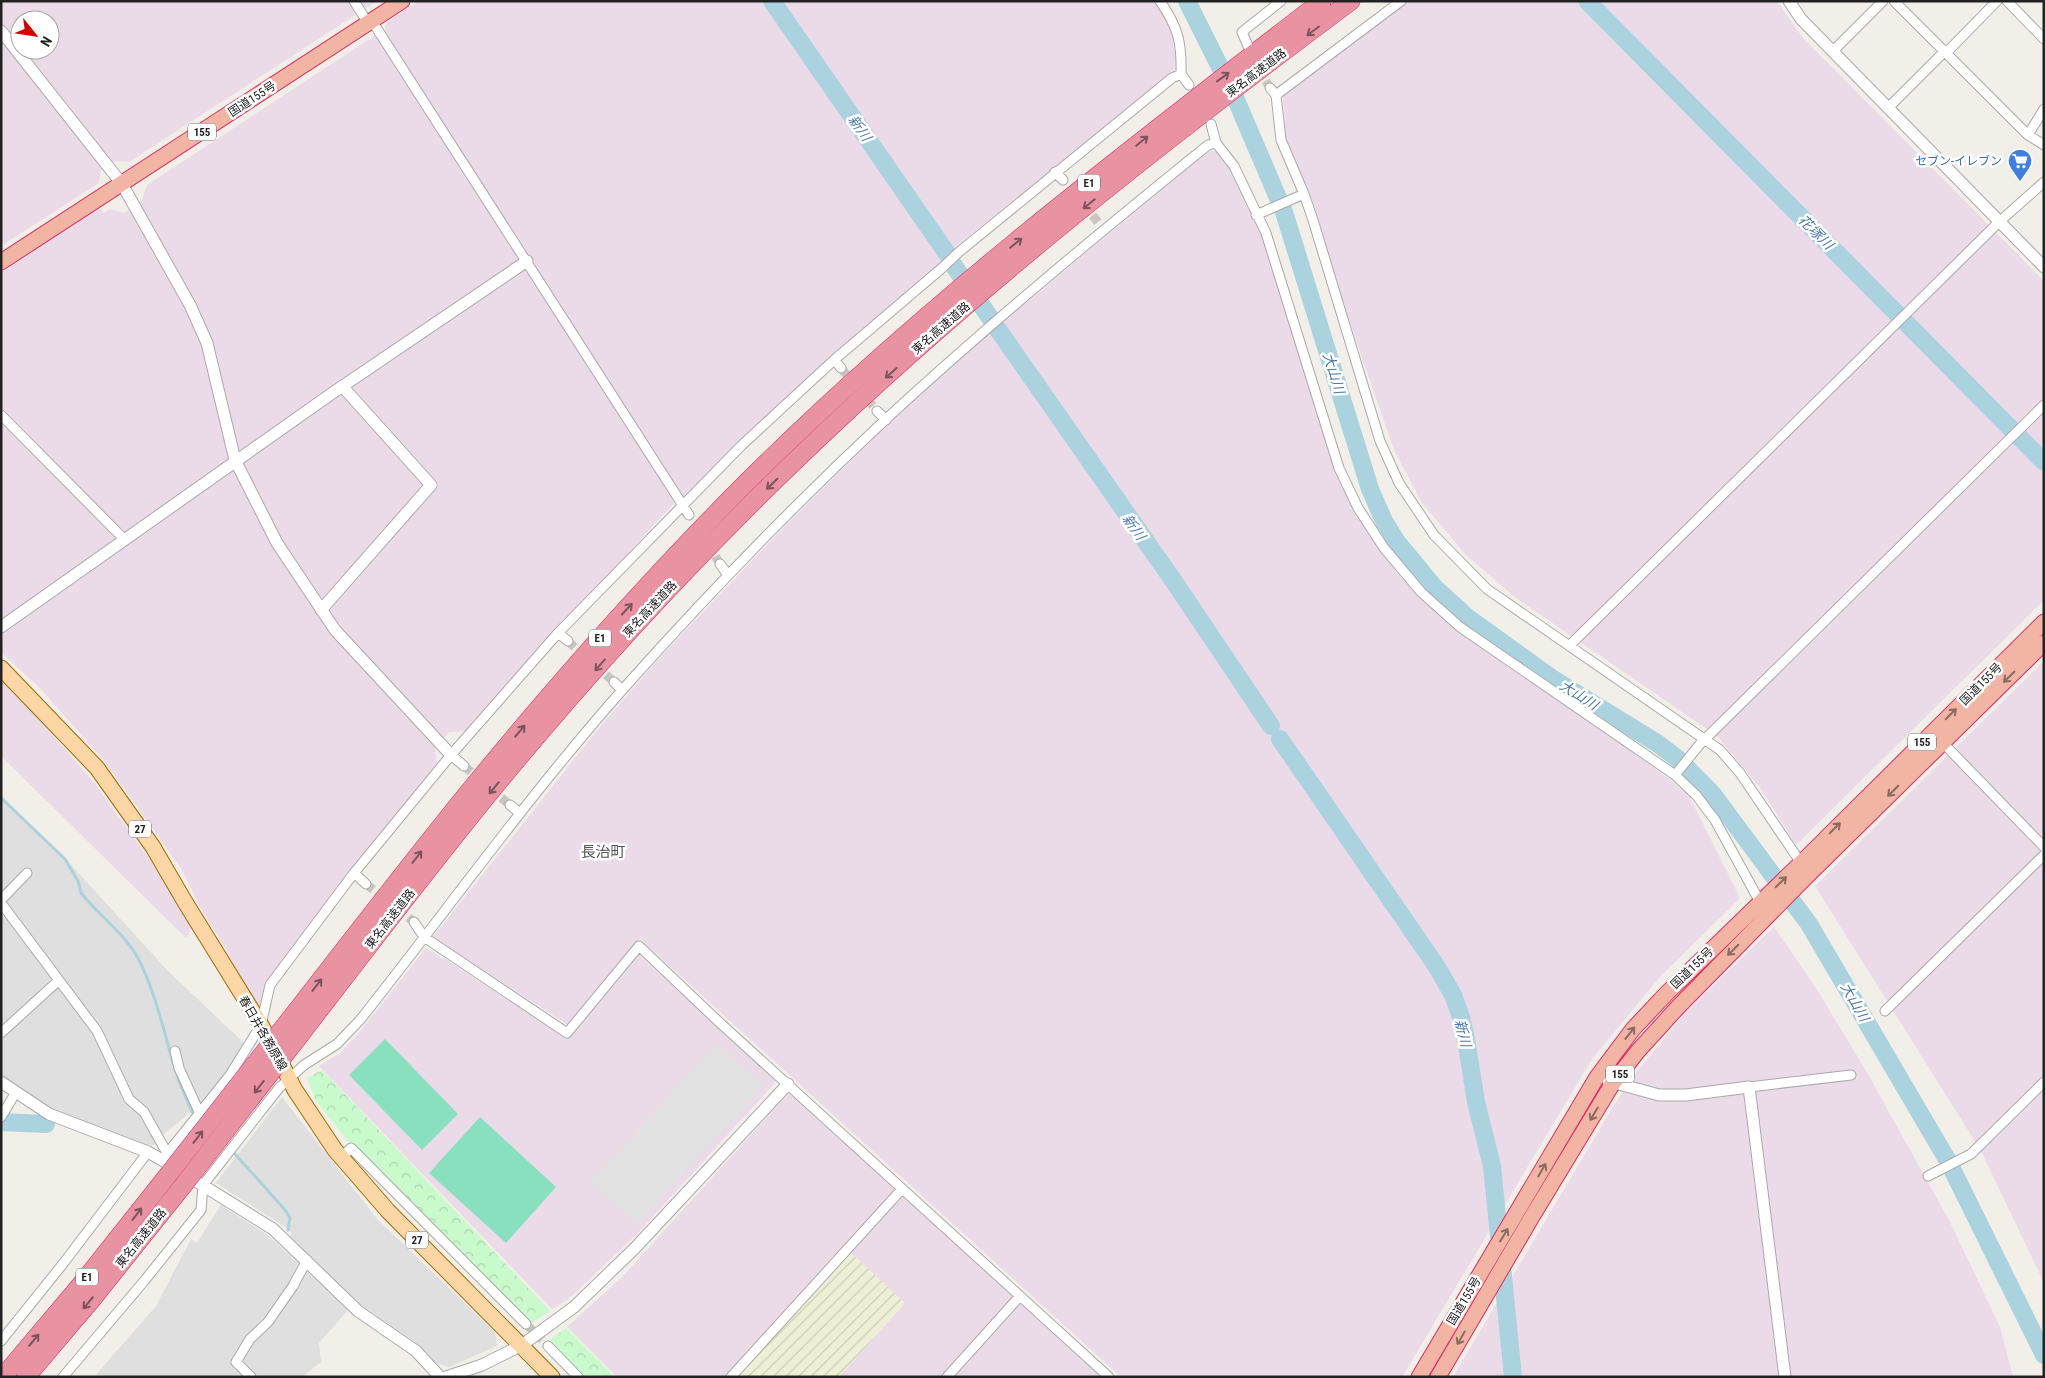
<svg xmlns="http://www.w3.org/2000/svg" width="2045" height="1378" font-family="'Roboto Condensed','Noto Sans JP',sans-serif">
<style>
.residential{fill:#e0dfdf}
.industrial{fill:#ebdbe8;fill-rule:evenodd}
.farmland{fill:url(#farmland-furrows)}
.park{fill:url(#park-crowns)}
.pitch{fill:#88e0be}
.parking{fill:#e2e2e2}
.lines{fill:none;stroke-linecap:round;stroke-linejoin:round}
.stream{stroke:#aad3df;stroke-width:3}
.river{stroke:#aad3df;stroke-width:18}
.minor-tunnel{stroke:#c8c6c1;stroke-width:9;stroke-dasharray:9 4.5;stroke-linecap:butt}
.minor-casing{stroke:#a9a9a9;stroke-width:11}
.tertiary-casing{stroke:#a9a9a9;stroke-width:13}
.primary-casing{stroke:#a06b00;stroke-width:17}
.trunk-casing{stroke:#dc2a67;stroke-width:17}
.motorway-casing{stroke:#dc2a67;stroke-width:19}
.minor{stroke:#fff;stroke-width:9}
.tertiary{stroke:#fff;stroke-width:11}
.primary{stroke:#fcd6a4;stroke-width:15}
.trunk{stroke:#f2b4a3;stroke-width:15}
.motorway{stroke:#e892a2;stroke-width:18}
.motorway-bridge-casing{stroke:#dc2a67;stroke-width:19;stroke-linecap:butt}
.motorway-bridge{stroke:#e892a2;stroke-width:18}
.oneway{stroke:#7b545c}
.oneway2{stroke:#8a6b62}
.labels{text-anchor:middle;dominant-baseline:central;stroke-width:5;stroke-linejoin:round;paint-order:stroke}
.shield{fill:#fff;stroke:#646464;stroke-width:1}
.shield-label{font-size:11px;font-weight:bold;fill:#222}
.street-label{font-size:12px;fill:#222;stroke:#fff}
.shop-label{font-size:12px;fill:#366cbe;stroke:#fff;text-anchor:end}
.water-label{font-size:14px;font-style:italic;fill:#4a7aab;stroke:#fff}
.quarter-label{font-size:15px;fill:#555;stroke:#fff}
</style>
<defs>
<pattern id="farmland-furrows" width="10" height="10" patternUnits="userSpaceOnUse" patternTransform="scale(1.25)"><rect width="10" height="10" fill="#eef0d5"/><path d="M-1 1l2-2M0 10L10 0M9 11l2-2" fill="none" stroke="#ccceb7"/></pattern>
<pattern id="park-crowns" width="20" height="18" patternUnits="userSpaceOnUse" patternTransform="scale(1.25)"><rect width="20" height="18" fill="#c8facc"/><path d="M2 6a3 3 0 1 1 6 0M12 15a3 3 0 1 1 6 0" fill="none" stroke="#acd6af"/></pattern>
</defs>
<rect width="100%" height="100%" fill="#f2efe9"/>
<!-- residential -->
<path class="residential" d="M1,795L63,856L167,970L244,1043L243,1049L232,1064L203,1102L160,1137L154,1145H145L49,1108L1,1076Z
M282,1097L378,1220L495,1332L497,1346L449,1367L438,1364L416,1343L349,1296L290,1236L292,1234L287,1228L216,1183Z
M221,1205L269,1236L348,1310L319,1343L321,1362L302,1377H94L156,1306L191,1239L197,1243Z"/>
<!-- industrial -->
<path class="industrial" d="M1,1H377L129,162L116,161L101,170L99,183L1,246ZM20,20H50V50H20Z
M418,1H1155L1170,22L1177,67L954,248L941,263L842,348L740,441L688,493L673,504L466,731L449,732L435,749L437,766L351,868L280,963L266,985L263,1012L248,996L229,954L202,911L182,870L105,762L39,687L1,652V271L99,207L104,213L110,209L124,213L142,200L147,185L374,36L384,32L387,22Z
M1407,1H1777L1803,38L2044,281V600L1796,845L1761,789L1717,736L1516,598L1467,556L1422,503L1394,450L1316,225V210L1286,138L1283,98L1286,92Z
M1211,151L1217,152L1225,158L1264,235L1318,403L1322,431L1346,491L1361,520L1398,574L1425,602L1468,638L1629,750L1669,779L1689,796L1740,898L1660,977L1592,1059L1402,1377H1121L640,939L568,1025L433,937L594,734L659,658L787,524L882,430L988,335L1203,155Z
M2044,661V1283L1981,1151L1815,886Z
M1,676L92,780L157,869L192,928L186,938L1,756Z
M1774,927L1816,988L1865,1069L1949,1220L2000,1327L2013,1377H1453L1614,1105L1638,1070L1687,1011Z
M426,948L443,959L444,958L567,1039L634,956L639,955L776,1079L775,1083L638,1233L593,1276L568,1299L552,1309L319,1066L340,1053L358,1034Z
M792,1093L897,1190L726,1377H617L567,1327L622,1277L788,1094Z
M903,1194L1015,1297L943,1377H839L904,1304L850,1252Z
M1019,1301L1102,1377H950Z"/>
<!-- farmland -->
<path class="farmland" d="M850,1252L905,1303L839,1377H737Z"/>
<!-- park -->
<path class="park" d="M322,1070L550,1311L530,1324L352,1146L316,1101L307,1078Z
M566,1328L615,1377H582L547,1342Z"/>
<!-- pitch -->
<path class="pitch" d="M385,1039L458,1114L422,1150L349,1075Z
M480,1117L556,1187L506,1243L429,1173Z"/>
<!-- parking -->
<path class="parking" d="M717,1043L764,1086L637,1224L590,1181Z"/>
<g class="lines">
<!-- stream -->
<path class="stream" d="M1,798L65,859L78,881L81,893C96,912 116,927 131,947C150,973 164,1030 173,1063
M175,1069L180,1084L194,1116
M234,1153L286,1211L290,1218L288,1230"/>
<!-- river -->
<path class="river" d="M772,1L948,255
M1187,1L1234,95L1284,212L1370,489L1384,521L1397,542L1435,588L1467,617L1553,679L1657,743L1678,759L1712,793L1809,924L1948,1161L2044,1355
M1587,1L2044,462
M952,263L991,319
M997,328L1175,583L1271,726
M1280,739L1437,967L1453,995L1461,1017L1466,1039L1476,1102L1492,1166L1513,1377
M1,1122L46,1124"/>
<!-- minor-tunnel -->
<path class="minor-tunnel" d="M1259,69L1270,88
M1084,205L1098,222
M841,368L877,411
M708,545L720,564
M568,641L586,658
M596,666L614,682
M464,766L481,781
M491,789L510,805
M366,884L414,922
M526,1324L548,1346"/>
<defs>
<path id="minor" d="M354,1L368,23
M1160,1C1178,27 1182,43 1181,74L1189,85
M1894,1L2028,135L2044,145
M2007,1L2044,39
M372,21L689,515
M1248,46L1242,32L1281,1
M1833,51L1883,1
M1946,53L1997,1
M1270,88L1276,95L1281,140L1304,194L1313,220L1380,441L1399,483L1434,535L1487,589L1720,750L1740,773L1801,863
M1276,95L1401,1
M1888,108L1944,52
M1211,124L1216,143L1234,166L1266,233L1339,468L1358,508L1384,548L1421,592L1460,627L1675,775L1696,795L1715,820L1760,902
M2028,135L2044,109
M1055,172L1063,180
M1256,215L1304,194
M834,360L841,368
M877,411L886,420
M1,415L125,540
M720,564L728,575
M558,633L568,641
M1569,646L1999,222L2044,182
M614,682L622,690
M1942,742L2044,847
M451,755L464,766
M1675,775L1700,744L2044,405
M510,805L520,813
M354,873L366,884
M1,900L27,873
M1,903L97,1031L129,1099L144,1112L167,1153
M414,922L424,937L567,1033L639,946L719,1022L1109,1377
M1885,1011L2044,855
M1,1033L58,981
M175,1051L179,1068L200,1114
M1749,1087L1851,1075
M1,1117L16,1092
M341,1158L351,1148L526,1324
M162,1160L230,1075L261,1025L270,985L354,873L451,755L558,633L741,446L834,360L942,268L959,252L1172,78L1181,74
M1928,1176L1971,1154L2044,1082
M1,1341L62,1265L148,1152
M548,1346L578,1377
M63,1377L145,1280L201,1210L203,1185L279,1088L304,1065L337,1044L360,1020C448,909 530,794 624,688C707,595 794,505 885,420C989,324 1098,234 1208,145L1216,143
M251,1377L236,1362L250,1339L268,1322L293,1286L307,1260
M731,1377L902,1189
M947,1377L1020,1296"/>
<path id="tertiary" d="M1789,1L1801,19L2044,267
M1,31L122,184L190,305L207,343L235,460L277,543L335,630L451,755
M321,610L431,485L342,386
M1,627L331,394L527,261
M1608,1081L1659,1095H1686L1749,1087L1785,1377
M1,1082L49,1114L148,1152L162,1160L273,1229L358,1311L416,1351L440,1377
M446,1377L482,1365L522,1345L574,1307L635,1248L788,1084"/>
<path id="primary" d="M1,668L97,768L153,847L185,902L261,1025L295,1090L335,1150L388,1211L552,1377"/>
<path id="trunk" d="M1,262L402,1
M1419,1377L1597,1077L1633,1029L1666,994L1801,863L2044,622
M1438,1377L1533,1215L1613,1083L1638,1051L1678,1007L1806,877L2044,643"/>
<path id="motorway" d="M287,1023C344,950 401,876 459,804C550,692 646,583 748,481C925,305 1125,153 1322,1
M300,1035C356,962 412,889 469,818C561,704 659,595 763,492C945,312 1147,153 1351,1
M3,1377L79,1287L168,1175
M26,1377L93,1298L185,1183"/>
</defs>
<!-- minor casing -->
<use href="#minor" class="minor-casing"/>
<!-- tertiary casing -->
<use href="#tertiary" class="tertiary-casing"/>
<!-- primary casing -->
<use href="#primary" class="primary-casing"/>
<!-- trunk casing -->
<use href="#trunk" class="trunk-casing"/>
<!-- motorway casing -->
<use href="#motorway" class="motorway-casing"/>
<!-- minor -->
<use href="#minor" class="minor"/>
<!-- tertiary -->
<use href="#tertiary" class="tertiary"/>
<!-- primary -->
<use href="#primary" class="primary"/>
<!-- trunk -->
<use href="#trunk" class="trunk"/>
<!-- motorway -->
<use href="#motorway" class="motorway"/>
<defs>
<path id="motorway-bridge" d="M168,1175L287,1023
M185,1183L300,1035"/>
</defs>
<!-- motorway-bridge casing -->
<use href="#motorway-bridge" class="motorway-bridge-casing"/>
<!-- motorway-bridge -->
<use href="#motorway-bridge" class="motorway-bridge"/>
</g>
<!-- one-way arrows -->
<defs><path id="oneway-shaft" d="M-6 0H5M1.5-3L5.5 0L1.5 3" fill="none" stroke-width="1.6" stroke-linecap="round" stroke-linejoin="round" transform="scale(1.25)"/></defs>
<g class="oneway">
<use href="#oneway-shaft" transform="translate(1313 31) rotate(143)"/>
<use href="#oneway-shaft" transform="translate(1223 77) rotate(-36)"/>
<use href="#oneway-shaft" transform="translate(1142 141) rotate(-39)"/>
<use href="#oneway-shaft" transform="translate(1089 204) rotate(141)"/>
<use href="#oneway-shaft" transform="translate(1016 243) rotate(-39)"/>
<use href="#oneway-shaft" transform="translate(891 373) rotate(138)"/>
<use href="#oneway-shaft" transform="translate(772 484) rotate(136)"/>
<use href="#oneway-shaft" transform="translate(627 609) rotate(-47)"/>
<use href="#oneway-shaft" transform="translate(600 665) rotate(131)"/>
<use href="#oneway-shaft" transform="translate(520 731) rotate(-50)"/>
<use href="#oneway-shaft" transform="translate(494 788) rotate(130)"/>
<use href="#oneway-shaft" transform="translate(417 857) rotate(-52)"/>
<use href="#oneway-shaft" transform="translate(317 985) rotate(-52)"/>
<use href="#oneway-shaft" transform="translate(259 1087) rotate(128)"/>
<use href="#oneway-shaft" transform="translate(198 1137) rotate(-52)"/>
<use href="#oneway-shaft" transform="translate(137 1214) rotate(-52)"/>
<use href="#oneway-shaft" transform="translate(88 1303) rotate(130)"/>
<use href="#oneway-shaft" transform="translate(34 1340) rotate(-50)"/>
</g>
<g class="oneway2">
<use href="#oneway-shaft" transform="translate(2009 677) rotate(136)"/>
<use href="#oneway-shaft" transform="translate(1951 714) rotate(-45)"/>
<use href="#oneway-shaft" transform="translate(1893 791) rotate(135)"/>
<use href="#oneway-shaft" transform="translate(1835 828) rotate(-45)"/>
<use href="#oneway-shaft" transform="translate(1781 882) rotate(-44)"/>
<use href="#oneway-shaft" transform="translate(1733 950) rotate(135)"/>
<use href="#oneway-shaft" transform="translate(1630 1033) rotate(-52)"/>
<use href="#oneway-shaft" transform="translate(1594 1114) rotate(121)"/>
<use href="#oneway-shaft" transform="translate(1542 1170) rotate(-60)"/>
<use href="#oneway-shaft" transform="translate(1504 1235) rotate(-59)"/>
<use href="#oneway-shaft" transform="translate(1461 1338) rotate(120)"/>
</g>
<!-- icons -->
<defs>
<symbol id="supermarket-pin" viewBox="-11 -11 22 30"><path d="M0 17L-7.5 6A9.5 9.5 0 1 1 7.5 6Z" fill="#3f7fe0" stroke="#fff"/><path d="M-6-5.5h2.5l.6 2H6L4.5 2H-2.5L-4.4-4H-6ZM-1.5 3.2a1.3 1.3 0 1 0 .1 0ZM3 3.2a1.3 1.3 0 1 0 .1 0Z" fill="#fff"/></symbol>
</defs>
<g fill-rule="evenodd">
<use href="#supermarket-pin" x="2006" y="147" width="28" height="38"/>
</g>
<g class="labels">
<!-- shield labels -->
<g class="shield">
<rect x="188" y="123.5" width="28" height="17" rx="4"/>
<rect x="1078" y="174.5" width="22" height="17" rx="4"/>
<rect x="589" y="629.5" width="22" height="17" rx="4"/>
<rect x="1908" y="733.5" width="28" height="17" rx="4"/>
<rect x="129" y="820.5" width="22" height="17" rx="4"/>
<rect x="1606" y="1065.5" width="28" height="17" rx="4"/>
<rect x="406" y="1231.5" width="22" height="17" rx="4"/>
<rect x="76" y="1268.5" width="22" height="17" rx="4"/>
</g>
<g class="shield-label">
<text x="202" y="132">155</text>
<text x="1089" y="183">E1</text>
<text x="600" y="638">E1</text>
<text x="1922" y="742">155</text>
<text x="140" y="829">27</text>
<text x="1620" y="1074">155</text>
<text x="417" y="1240">27</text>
<text x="87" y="1277">E1</text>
</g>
<!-- street labels -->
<g class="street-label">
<text transform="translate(1256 73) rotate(-37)">東名高速道路</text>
<text transform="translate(252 99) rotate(-33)">国道155号</text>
<text transform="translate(941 328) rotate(-41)">東名高速道路</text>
<text transform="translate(650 609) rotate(-47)">東名高速道路</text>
<text transform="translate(1981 684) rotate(-45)">国道155号</text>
<text transform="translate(390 919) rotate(-52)">東名高速道路</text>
<text transform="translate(1692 968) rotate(-44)">国道155号</text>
<text transform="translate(263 1033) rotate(60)">春日井各務原線</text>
<text transform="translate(141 1238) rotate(-51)">東名高速道路</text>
<text transform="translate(1464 1301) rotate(-59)">国道155号</text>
</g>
<!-- shop labels -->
<g class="shop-label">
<text x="2002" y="161">セブン-イレブン</text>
</g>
<!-- water labels -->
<g class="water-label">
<text transform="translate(860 128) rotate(55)">新川</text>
<text transform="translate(1816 232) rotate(45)">花塚川</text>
<text transform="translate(1334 373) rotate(73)">大山川</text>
<text transform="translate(1134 527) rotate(55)">新川</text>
<text transform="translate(1579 695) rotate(32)">大山川</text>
<text transform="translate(1855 1002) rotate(60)">大山川</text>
<text transform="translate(1463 1033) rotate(76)">新川</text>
</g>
<!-- quarter labels -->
<g class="quarter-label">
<text x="603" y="852">長治町</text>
</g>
</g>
<!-- border -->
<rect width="2045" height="1378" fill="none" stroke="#222222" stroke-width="5"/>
<!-- north arrow -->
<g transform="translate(35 35) rotate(120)"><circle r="24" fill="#ffffff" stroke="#a7a7a7"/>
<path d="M0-4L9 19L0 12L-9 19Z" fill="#d40000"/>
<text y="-8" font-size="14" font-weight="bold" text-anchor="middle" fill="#222222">N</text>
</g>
</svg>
